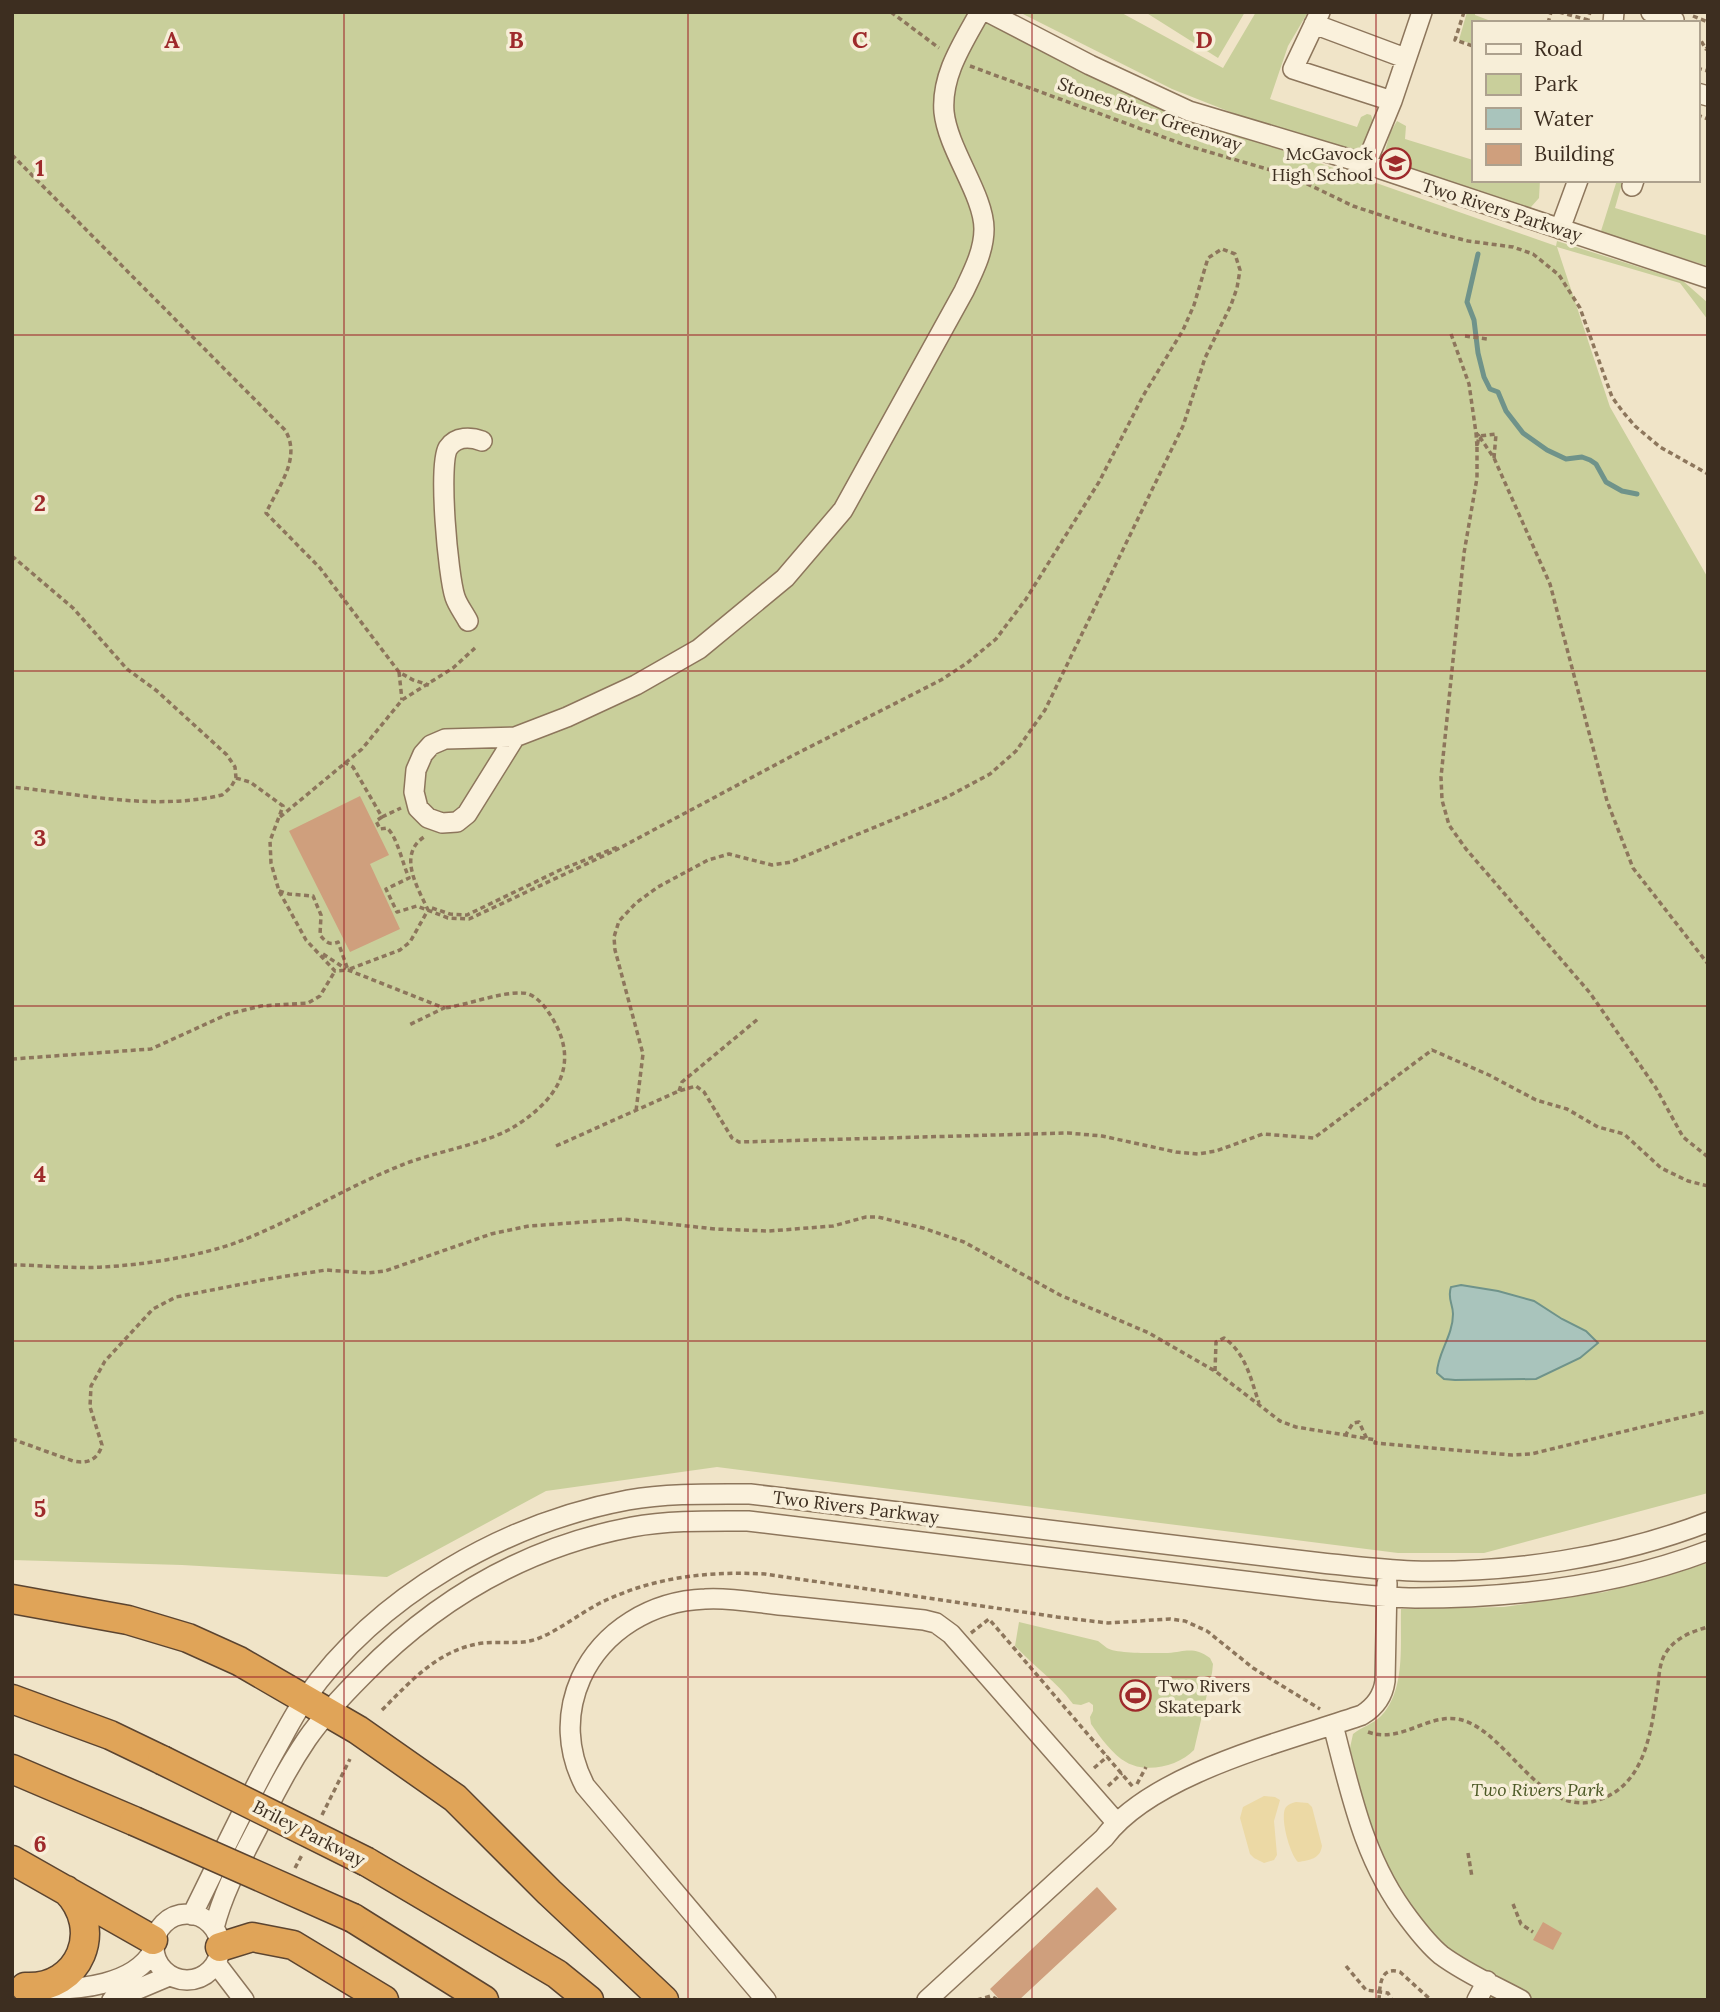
<svg xmlns="http://www.w3.org/2000/svg" width="1720" height="2012" font-family="Lora,serif">
<style>
.green{fill:#c9cf9b}
.sand{fill:#ecd9a5}
.water{fill:#a9c4bc;stroke:#6f938a;stroke-width:2}
.lines{fill:none;stroke-linecap:round;stroke-linejoin:round}
.stream{stroke:#6f938a;stroke-width:5}
.building{fill:#cf9f7d}
.minor-casing{stroke:#8d765c;stroke-width:22}
.highway-casing{stroke:#5b4430;stroke-width:31}
.path{stroke:#8d765c;stroke-width:3.5;stroke-dasharray:5 3.5;stroke-linecap:butt}
.minor{stroke:#faf1dc;stroke-width:19}
.highway{stroke:#e0a458;stroke-width:28}
.highway-bridge-casing{stroke:#5b4430;stroke-width:31;stroke-linecap:butt}
.highway-bridge{stroke:#e0a458;stroke-width:28}
.grid{fill:none;stroke:#9e2a2b;stroke-width:2;stroke-opacity:0.55}
.labels{text-anchor:middle;dominant-baseline:central;stroke-width:7;stroke-linejoin:round;paint-order:stroke}
.street-label{font-size:18px;fill:#3d2e20;stroke:#f7eed8}
.poi-label{font-size:18px;fill:#3d2e20;stroke:#f7eed8;text-anchor:end}
.park-label{font-size:18px;font-style:italic;fill:#4d5a26;stroke:#f7eed8}
.grid-label{font-size:23px;text-anchor:middle;font-weight:bold;fill:#9e2a2b;stroke:#f7eed8;stroke-width:7;stroke-linejoin:round;paint-order:stroke}
</style>
<rect width="100%" height="100%" fill="#f0e4c8"/>
<!-- green -->
<path class="green" d="M12,12H1009L1268,145L1556,246L1557,241L1683,281L1708,303V320L1680,283L1557,247L1610,407L1708,578V1493L1484,1553H1398L717,1467L546,1491L387,1577L182,1565L12,1560Z
M1019,12H1120L1223,68L1256,12H1308L1288,46L1270,99L1357,127L1361,117L1367,114L1371,115L1374,124L1363,152L1354,154L1278,131L1172,89Z
M1145,12H1245L1218,58Z
M1467,12H1475V15L1496,23H1473V44L1459,40Z
M1397,121L1406,126L1405,139L1473,160V180H1540L1539,198L1531,207L1525,208L1392,167L1384,155L1390,133Z
M1617,180H1623L1615,208L1708,236V266L1605,235L1601,231Z
M1708,1563V2000H1485L1464,1960L1437,1938L1418,1917L1387,1869L1367,1815L1350,1748L1353,1734C1362,1727 1373,1724 1381,1716C1406,1690 1400,1643 1401,1609L1504,1607L1605,1592Z
M1019,1622L1098,1641C1101,1643 1104,1646 1107,1648C1117,1654 1155,1653 1168,1653C1185,1652 1193,1646 1210,1658L1213,1664L1212,1673L1194,1750C1179,1766 1146,1774 1126,1762C1113,1755 1100,1737 1091,1724L1090,1717L1093,1711V1705L1089,1702L1081,1705L1073,1704C1056,1681 1034,1667 1015,1646Z"/>
<!-- sand -->
<path class="sand" d="M1264,1796L1275,1797L1280,1800L1274,1821L1277,1855L1274,1860L1264,1863L1254,1858L1250,1854L1240,1818L1243,1807Z
M1296,1802L1308,1803L1312,1807L1322,1846C1320,1859 1310,1860 1298,1862C1290,1855 1279,1816 1286,1807C1289,1804 1292,1803 1296,1802Z"/>
<!-- water -->
<path class="water" d="M1461,1285L1498,1291L1534,1301L1562,1319L1586,1331L1598,1343L1580,1358L1536,1379L1455,1380L1444,1379L1437,1373C1437,1354 1453,1336 1453,1314C1453,1304 1447,1298 1451,1287Z"/>
<g class="lines">
<!-- stream -->
<path class="stream" d="M1478,254L1467,302L1474,320L1478,353L1484,377L1490,389L1498,392L1506,411L1523,433L1547,450L1566,459L1582,457L1590,460L1596,464L1606,482L1622,491L1637,494"/>
</g>
<!-- building -->
<path class="building" d="M360,796L389,855L370,864L400,929L350,952L289,831Z
M1097,1887L1117,1909L1019,2000H1000L990,1989Z
M1543,1922L1562,1933L1553,1950L1533,1940Z"/>
<g class="lines">
<defs>
<path id="minor" d="M988,12L1090,65L1189,111L1366,164L1708,278
M1320,12L1293,69L1392,101
M1651,12L1674,20
M1613,23L1614,12
M1314,24L1405,58
M1697,93L1708,96
M1366,164L1392,101L1422,12
M1632,186L1634,180
M1560,229L1578,180
M468,621C464,613 458,606 455,597C448,576 438,465 448,448C456,436 471,437 482,441
M515,737L467,814L457,822L442,823L428,818L418,808L414,792L416,770L423,754L431,745L445,739L515,737L567,717L636,685L699,649L785,578L843,510L964,291C973,272 984,251 984,229C984,195 948,150 944,112C941,75 963,43 980,12
M1333,1725C1351,1794 1364,1861 1409,1919C1418,1931 1429,1945 1441,1955C1465,1973 1495,1986 1521,2000
M154 1947a33 33 0 1 1 66 0a33 33 0 1 1-66 0Z
M192,1915C219,1861 244,1806 273,1754C284,1735 293,1716 305,1699C378,1595 505,1523 628,1500C668,1493 709,1494 750,1494L1322,1563C1352,1566 1382,1570 1413,1571C1511,1573 1615,1558 1708,1522
M214,1928C224,1888 245,1853 263,1817C276,1790 290,1764 307,1739C323,1716 343,1695 363,1675C437,1599 527,1547 632,1527C670,1520 709,1521 748,1521L1319,1590C1351,1593 1383,1598 1415,1598C1513,1598 1615,1586 1708,1551
M217,1961L218,1966L244,2000
M44,1989C79,1990 134,1985 153,1951
M112,2000L169,1976
M766,2000L585,1786C567,1752 565,1714 581,1678C603,1630 652,1601 705,1599C733,1597 762,1604 790,1606C835,1611 879,1615 924,1620L936,1623L951,1634L1116,1822
M927,2000L1104,1838C1152,1773 1287,1741 1362,1715C1375,1707 1383,1696 1385,1681L1387,1583
M1477,2000L1487,1981"/>
<path id="highway" d="M12,1599L128,1620L188,1638L239,1661L358,1730L455,1798L549,1892L664,2000
M12,1699L110,1735L162,1760
M12,1769L134,1821
M12,1860L153,1940
M367,1862L557,1974L589,2000
M353,1918L484,2000
M220,1947L252,1937L293,1945L384,2000
M25,1987C80,1990 105,1929 66,1890"/>
</defs>
<!-- minor casing -->
<use href="#minor" class="minor-casing"/>
<!-- highway casing -->
<use href="#highway" class="highway-casing"/>
<!-- path -->
<path class="path" d="M891,12L939,48
M1464,12L1455,40L1473,46
M1559,12L1588,20
M1693,16L1708,22
M1548,23L1551,12
M1587,23L1590,12
M1697,34L1706,49L1708,47
M970,66L1185,145L1291,176L1353,206L1429,231L1468,241L1513,247L1533,254L1559,275L1580,308L1612,397L1623,412L1635,426L1660,447L1708,474
M1697,68L1708,71
M1697,115L1708,119
M12,155L285,430C302,458 278,487 266,513L320,568L399,672L413,680L429,685
M1451,334L1469,384L1476,433L1479,436L1477,447L1476,433
M1465,336L1487,339
M1477,447V478L1464,553L1441,777L1442,800L1449,825L1466,849L1590,993L1656,1088L1683,1137L1708,1157
M1494,458L1496,434L1479,436L1494,458L1550,584L1607,801L1633,868L1708,964
M12,556L73,608L127,669L157,691L227,755L235,767L236,778L231,787L222,795C153,811 82,794 12,787
M399,672L402,700
M344,762L353,767L382,817L401,808
M236,778L250,782L283,806L270,841L271,863L279,891L306,940L335,971L348,970L444,1008L409,1025
M280,817L362,749L402,700L453,668L475,648
M382,817L376,821L380,829L387,828C397,836 403,865 409,878L386,889L397,912L417,906L448,918L469,919L616,850L790,757L941,680L967,663L996,639L1026,599L1099,482L1143,396L1183,330L1194,305L1208,258L1222,249L1235,254L1240,270L1237,288L1231,305L1205,358L1183,426L1045,710L1016,751L990,774L945,798L791,862L772,865L729,854L708,860L658,887L636,903L619,921L614,937L615,950L643,1054L636,1111
M279,891L289,894L313,896L321,915L320,935C325,941 329,946 338,942L348,970
M432,908L450,914L467,915L560,870L620,846
M323,954L346,969
M350,969L400,950L410,942L428,910C418,888 397,855 424,837
M12,1059L151,1049L228,1014L261,1006L308,1003L320,996L335,971
M679,1091L682,1082L758,1019
M556,1146L679,1091L696,1086L704,1092L732,1138L739,1142L1068,1133L1102,1136L1176,1152L1198,1154L1216,1151L1263,1134L1314,1138L1432,1050L1489,1075L1536,1100L1567,1109L1598,1127L1624,1134L1661,1168L1688,1181L1708,1186
M12,1265C42,1265 73,1269 103,1267C142,1265 201,1256 238,1242C295,1220 346,1187 402,1165C436,1151 488,1144 517,1125C563,1095 581,1058 547,1010C541,1002 533,993 522,993C499,992 468,1005 444,1008
M1215,1371L1216,1342L1224,1338C1246,1353 1251,1380 1259,1403
M1345,1436L1353,1423L1359,1422L1367,1439
M12,1439L73,1461C87,1464 98,1460 102,1445L90,1407L91,1386L105,1361L153,1309L176,1297L268,1279L326,1270L368,1273L385,1271L491,1234L529,1226L624,1219L715,1229L769,1231L833,1226L866,1217H878L923,1228L964,1242L1060,1295L1149,1333L1215,1371L1280,1421L1296,1427L1376,1440L1375,1443L1512,1455L1531,1454L1708,1411
M971,1633L989,1619L1133,1787
M382,1710C412,1680 439,1649 483,1643C501,1641 520,1645 537,1639C560,1630 580,1613 602,1602C654,1577 708,1571 765,1574L1057,1617L1108,1623L1170,1619L1185,1621L1207,1631L1253,1668L1320,1709
M1368,1732C1403,1745 1430,1709 1465,1721C1508,1736 1540,1812 1591,1802C1646,1790 1651,1731 1658,1686C1659,1674 1660,1660 1667,1651C1677,1637 1693,1631 1708,1627
M1094,1768L1108,1756
M1137,1784L1146,1767
M1108,1786L1122,1773
M322,1815L350,1759
M1468,1853L1472,1877
M295,1868L303,1853
M1513,1904L1521,1924L1533,1932
M1346,1966L1366,1990L1388,1993L1392,2000
M977,2000L991,1996L998,2000
M1379,2000C1380,1985 1380,1966 1400,1972L1431,2000"/>
<!-- minor -->
<use href="#minor" class="minor"/>
<!-- highway -->
<use href="#highway" class="highway"/>
<defs>
<path id="highway-bridge" d="M162,1760L367,1862
M134,1821L353,1918"/>
</defs>
<!-- highway-bridge casing -->
<use href="#highway-bridge" class="highway-bridge-casing"/>
<!-- highway-bridge -->
<use href="#highway-bridge" class="highway-bridge"/>
</g>
<!-- grid -->
<path class="grid" d="M344,12V2000M688,12V2000M1032,12V2000M1376,12V2000M12,335H1708M12,671H1708M12,1006H1708M12,1341H1708M12,1677H1708"/>
<!-- icons -->
<defs>
<symbol id="school-ring" viewBox="-11 -11 22 22"><circle r="9.5" fill="#f7eed8" stroke="#9e2a2b" stroke-width="1.5"/><path d="M0-5L7-2L0 1L-7-2ZM-4 1L0 2.5L4 1V4Q0 6-4 4Z" fill="#9e2a2b"/></symbol>
<symbol id="stadium-ring" viewBox="-11 -11 22 22"><circle r="9.5" fill="#f7eed8" stroke="#9e2a2b" stroke-width="1.5"/><path d="M0-5a6.5 5 0 1 0 0 10a6.5 5 0 1 0 0-10ZM-3.5-1.8h7v3.6h-7Z" fill="#9e2a2b"/></symbol>
</defs>
<g fill-rule="evenodd">
<use href="#school-ring" x="1378" y="146" width="35" height="35"/>
<use href="#stadium-ring" x="1118" y="1678" width="35" height="35"/>
</g>
<g class="labels">
<!-- street labels -->
<g class="street-label">
<text transform="translate(1150 114) rotate(19)">Stones River Greenway</text>
<text transform="translate(1502 210) rotate(18)">Two Rivers Parkway</text>
<text transform="translate(856 1507) rotate(7)">Two Rivers Parkway</text>
<text transform="translate(309 1833) rotate(27)">Briley Parkway</text>
</g>
<!-- poi labels -->
<g class="poi-label">
<text x="1373" y="153">McGavock<tspan x="1373" dy="21">High School</tspan></text>
<text x="1158" y="1685" text-anchor="start">Two Rivers<tspan x="1158" dy="21">Skatepark</tspan></text>
</g>
<!-- park labels -->
<g class="park-label">
<text x="1538" y="1789">Two Rivers Park</text>
</g>
</g>
<g class="grid-label">
<text x="172" y="48">A</text>
<text x="516" y="48">B</text>
<text x="860" y="48">C</text>
<text x="1204" y="48">D</text>
<text x="40" y="176">1</text>
<text x="40" y="511">2</text>
<text x="40" y="846">3</text>
<text x="40" y="1182">4</text>
<text x="40" y="1517">5</text>
<text x="40" y="1852">6</text>
</g>
<!-- border -->
<rect width="1720" height="2012" fill="none" stroke="#3d2e20" stroke-width="28"/>
<!-- legend -->
<rect x="1472" y="21" width="228" height="161" fill="#f7eed8" stroke="#ada18e" stroke-width="2"/>
<rect x="1486" y="44" width="35" height="10" fill="#faf1dc" stroke="#ada18e" stroke-width="2"/>
<text x="1534" y="56" font-size="21" fill="#3d2e20">Road</text>
<rect x="1486" y="74" width="35" height="21" fill="#c9cf9b" stroke="#ada18e" stroke-width="2"/>
<text x="1534" y="91" font-size="21" fill="#3d2e20">Park</text>
<rect x="1486" y="108" width="35" height="21" fill="#a9c4bc" stroke="#ada18e" stroke-width="2"/>
<text x="1534" y="126" font-size="21" fill="#3d2e20">Water</text>
<rect x="1486" y="144" width="35" height="21" fill="#cf9f7d" stroke="#ada18e" stroke-width="2"/>
<text x="1534" y="161" font-size="21" fill="#3d2e20">Building</text>
</svg>
